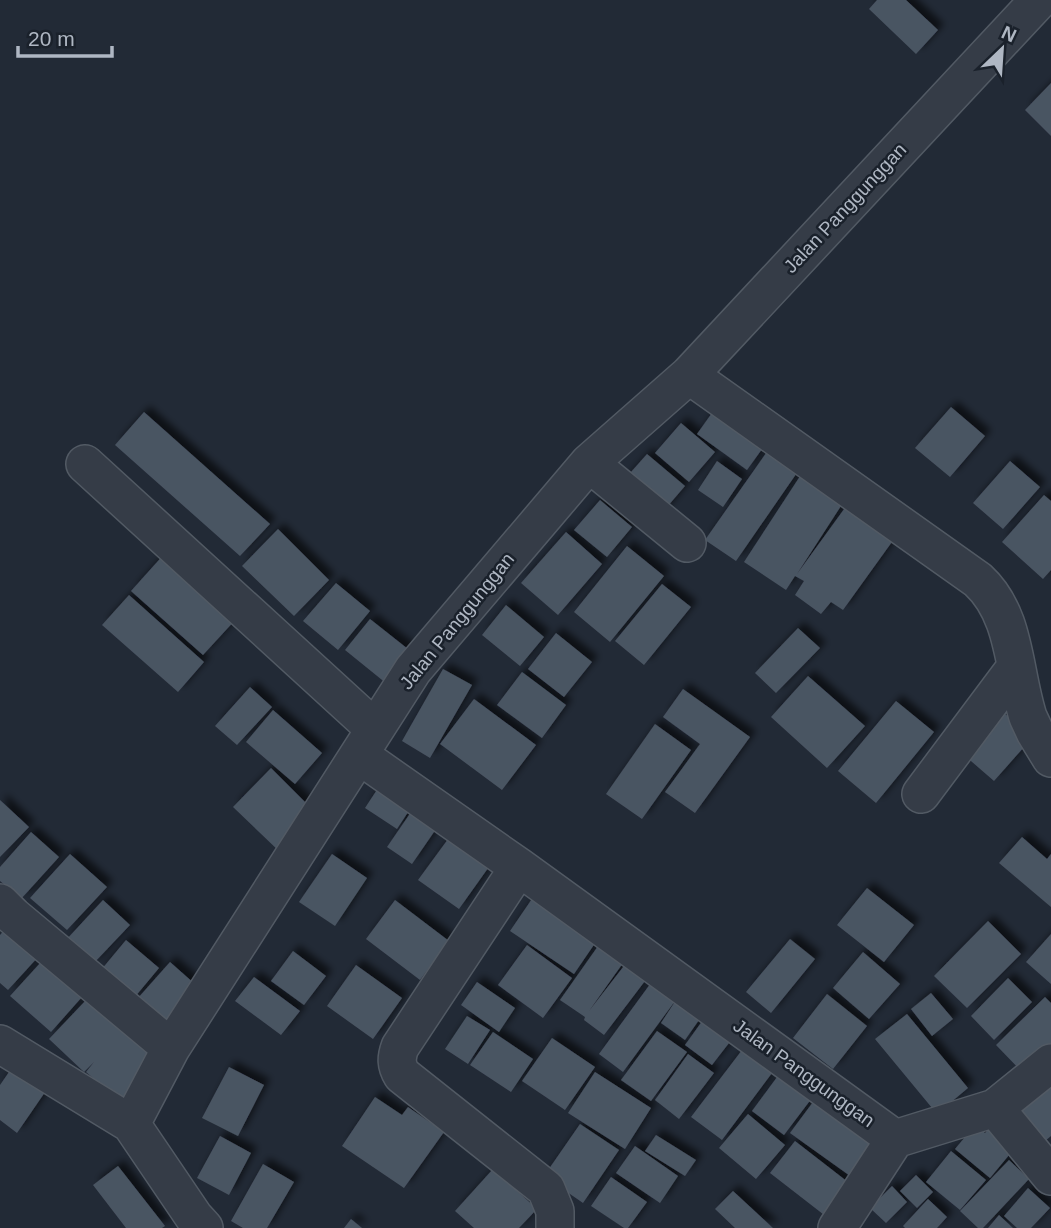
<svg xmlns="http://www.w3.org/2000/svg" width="1051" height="1228" font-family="Helvetica,sans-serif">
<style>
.building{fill:#4a5462;filter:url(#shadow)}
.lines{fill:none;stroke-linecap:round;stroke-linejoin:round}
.minor-casing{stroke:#525a64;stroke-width:40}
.minor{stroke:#353c47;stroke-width:37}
.labels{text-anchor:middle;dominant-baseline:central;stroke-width:5;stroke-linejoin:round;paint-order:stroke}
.street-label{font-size:19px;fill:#afb7c3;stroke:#1a212b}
</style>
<defs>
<filter id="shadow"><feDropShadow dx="6" dy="-6" stdDeviation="3.5" flood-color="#0009"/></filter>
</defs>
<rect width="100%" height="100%" fill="#222a36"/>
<!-- building -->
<path class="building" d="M877,0H906L938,30L916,54L869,9Z
M1051,83V136L1025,110Z
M719,403L770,438L747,470L697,434Z
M951,407L985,436L950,477L915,448Z
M144,412L270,524L240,556L115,445Z
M681,423L715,452L689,482L655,453Z
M771,446L801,467L736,561L705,540Z
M647,454L685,486L661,514L623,481Z
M717,461L742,479L723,507L698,490Z
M1010,461L1040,487L1003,529L973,503Z
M808,464L850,492L797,574L855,494L902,528L843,610L831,602L821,614L795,595L804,581L795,576L786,590L744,562Z
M1044,495L1051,501V570L1043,579L1002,542Z
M600,500L632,527L607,557L574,530Z
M278,529L329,580L294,616L242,566Z
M566,532L602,564L558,615L521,583Z
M627,546L664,576L610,642L574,612Z
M166,552L238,617L203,655L131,591Z
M336,583L370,611L338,650L303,621Z
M662,584L691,607L644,665L615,641Z
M129,595L204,662L178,692L102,625Z
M506,605L544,637L520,666L482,635Z
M370,619L413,653L387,684L345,650Z
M798,628L820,648L776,693L755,673Z
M556,633L592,662L564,697L528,669Z
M443,669L472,685L430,758L402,741Z
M522,672L566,705L542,738L497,705Z
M808,676L865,726L827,768L771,717Z
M250,687L272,707L237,745L215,726Z
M683,689L750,737L695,813L665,792L700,744L663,717Z
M474,699L536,745L502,790L440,744Z
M896,701L934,732L876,803L838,771Z
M273,710L322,753L295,784L246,742Z
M1003,712L1032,738L994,781L964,755Z
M655,724L691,750L642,819L606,794Z
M271,768L318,815L281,853L233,807Z
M384,779L416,800L397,829L365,808Z
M420,799L445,816L412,864L387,847Z
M0,800L29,827L0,857Z
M31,832L59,857L21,899L0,881V867Z
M451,835L491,864L459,909L418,880Z
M1022,837L1047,859L1051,854V907L999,863Z
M70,854L107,887L67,930L30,898Z
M332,854L367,878L335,926L299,902Z
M867,888L914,925L884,962L837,925Z
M538,890L602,933L574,974L510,931Z
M103,900L130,925L93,964L66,940Z
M395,900L449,941L420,980L366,939Z
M988,921L1021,954L967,1008L934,976Z
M7,927L39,956L8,990L0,983V935Z
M1051,934V984L1026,962Z
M603,939L628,956L589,1011L627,962L648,977L604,1035L584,1020L585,1017L560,1000Z
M790,939L815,959L771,1013L746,992Z
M126,940L159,968L134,998L101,970Z
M527,945L572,978L543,1018L498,985Z
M293,951L326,976L304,1005L271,981Z
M863,952L900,984L869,1019L833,988Z
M42,961L82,997L51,1032L10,996Z
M170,962L205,993L164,1038L130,1007Z
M356,965L402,998L373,1039L327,1006Z
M656,976L706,1010L685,1040L661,1023L678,997L623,1072L599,1054Z
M254,977L300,1011L281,1035L235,1001Z
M1008,978L1032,1002L994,1040L971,1016Z
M477,982L515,1008L499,1032L461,1005Z
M931,993L953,1019L932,1036L911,1009Z
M827,994L867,1026L833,1069L793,1038Z
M1045,997L1051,1003V1050L1025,1075L996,1045Z
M88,998L161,1063L124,1105L86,1072L94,1062L84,1072L49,1039Z
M708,1013L736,1034L712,1065L685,1045Z
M907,1014L968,1088L937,1114L875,1039Z
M467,1016L490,1030L468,1064L445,1049Z
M657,1031L687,1052L651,1101L621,1080Z
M493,1032L533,1059L511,1092L470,1065Z
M552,1038L595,1067L565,1110L522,1081Z
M742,1050L772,1073L722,1140L691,1117Z
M688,1054L714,1073L679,1119L655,1100Z
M18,1059L52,1082L17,1133L0,1120V1085Z
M229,1067L264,1085L238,1136L202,1118Z
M783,1069L815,1094L784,1135L752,1111Z
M595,1072L651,1108L625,1149L568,1113Z
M1051,1075V1136L1045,1141L1014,1104Z
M375,1097L402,1115L408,1107L444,1132L404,1188L342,1146Z
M816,1098L878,1142L853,1178L790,1133Z
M748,1114L785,1145L756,1179L719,1148Z
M994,1122L1019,1143L990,1178L955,1149L975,1125L985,1133Z
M580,1124L619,1150L583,1203L544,1176Z
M656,1135L696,1160L685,1176L645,1151Z
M220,1136L251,1153L229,1195L197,1178Z
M795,1141L853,1186L828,1218L770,1173Z
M635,1146L678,1176L660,1203L616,1173Z
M951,1151L986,1180L960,1210L926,1182Z
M1009,1160L1029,1179L983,1228H978L960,1211Z
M263,1164L294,1182L267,1228H243L231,1221Z
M118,1166L165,1226L162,1228H126L93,1185Z
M493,1169L537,1209L519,1228H474L455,1211Z
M916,1175L933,1192L917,1208L900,1191Z
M611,1177L647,1202L628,1228H624L591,1206Z
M892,1186L907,1202L886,1223L870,1208Z
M1028,1188L1050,1208L1031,1228H1017L1004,1216Z
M733,1191L773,1228H735L715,1209Z
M928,1199L947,1217L937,1228H905L903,1226Z
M999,1215L1013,1228H988Z
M351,1219L362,1228H344Z"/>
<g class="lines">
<defs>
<path id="minor" d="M689,375L978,580C1016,615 1013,670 1028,717L1035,732L1051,758
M589,463L687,543
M85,464L375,729
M359,755L519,867L895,1139L995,1108L1051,1176
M921,794L1016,667
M519,867L400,1047C396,1058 396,1065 402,1075L546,1189L555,1211V1228
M0,903L13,916L171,1048
M0,1044L131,1124L194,1217L204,1228
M995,1108L1051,1063
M131,1124L171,1048L413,670L589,463L689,375L1039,0
M837,1228L895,1139"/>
</defs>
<!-- minor casing -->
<use href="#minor" class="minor-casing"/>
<!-- minor -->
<use href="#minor" class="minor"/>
</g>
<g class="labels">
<!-- street labels -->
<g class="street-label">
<text transform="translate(845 208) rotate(-47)">Jalan Panggunggan</text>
<text transform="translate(457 621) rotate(-51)">Jalan Panggunggan</text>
<text transform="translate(804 1073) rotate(36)">Jalan Panggunggan</text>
</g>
</g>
<!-- north arrow -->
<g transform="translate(1002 49) rotate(25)" stroke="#1a212b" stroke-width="5" paint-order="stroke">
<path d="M0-5L12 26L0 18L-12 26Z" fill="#afb7c3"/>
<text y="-10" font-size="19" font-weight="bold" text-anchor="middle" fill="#afb7c3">N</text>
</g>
<!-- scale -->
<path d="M18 46v10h94v-10" fill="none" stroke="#afb7c3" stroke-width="3.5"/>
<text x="28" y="46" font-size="21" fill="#afb7c3" stroke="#1a212b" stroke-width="5" paint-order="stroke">20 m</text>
</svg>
